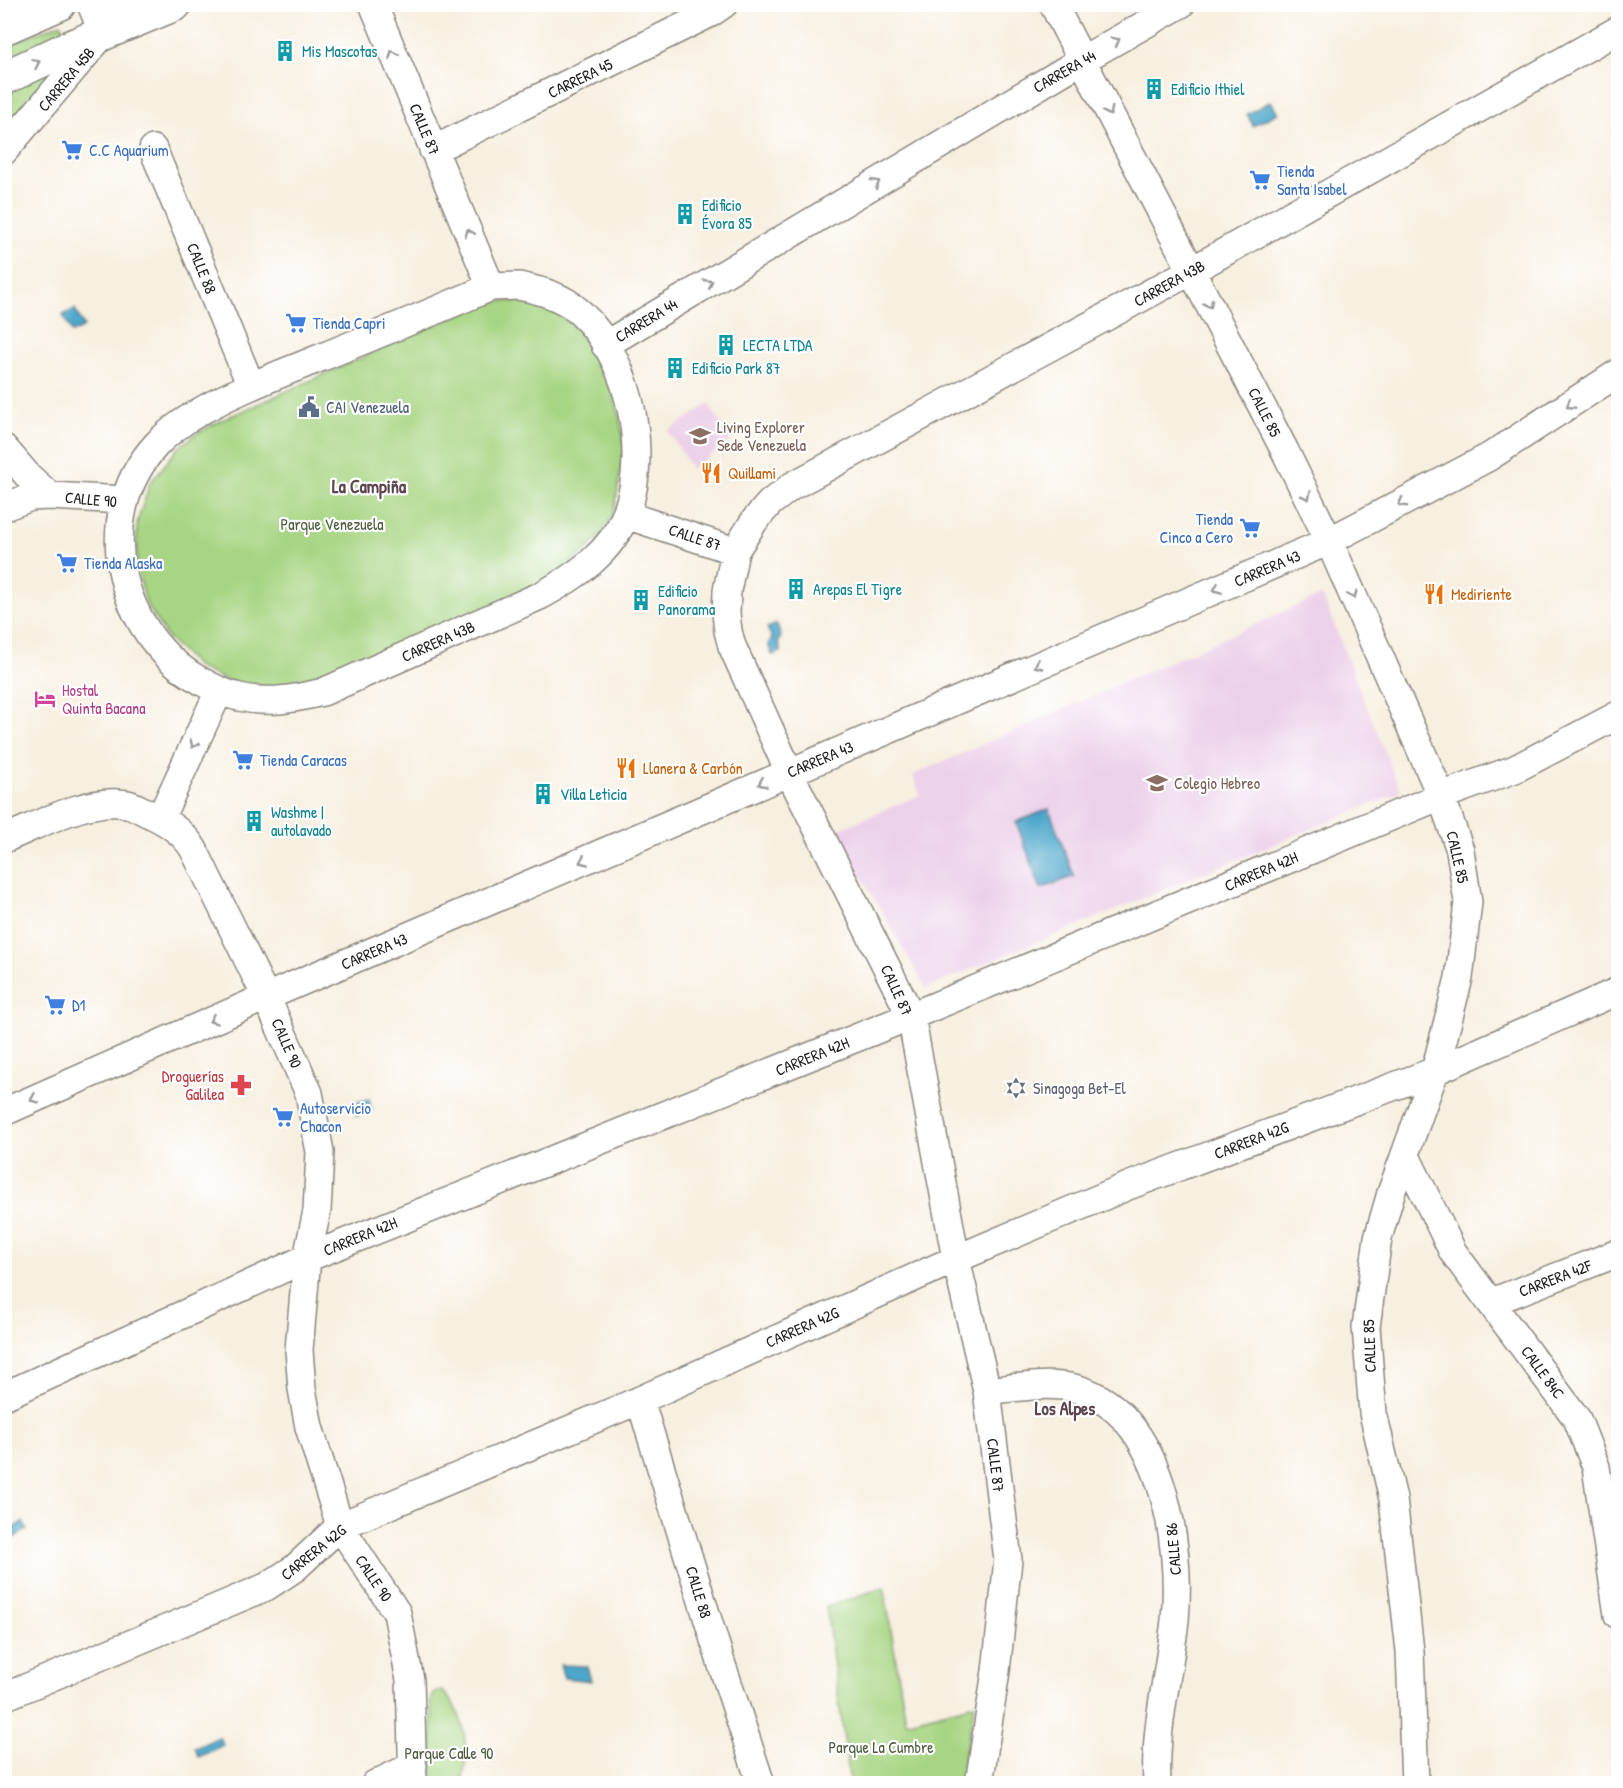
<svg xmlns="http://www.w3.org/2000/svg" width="1623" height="1788" font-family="'Patrick Hand',sans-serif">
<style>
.built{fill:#ecd1ea}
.green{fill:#a7d583;stroke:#627850;stroke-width:1.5}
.water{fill:#4ea7cb;stroke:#356274;stroke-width:1.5}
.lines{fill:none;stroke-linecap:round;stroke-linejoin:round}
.minor-casing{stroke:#8a867e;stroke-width:30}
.major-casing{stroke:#8a867e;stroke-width:36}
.minor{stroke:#fff;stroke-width:27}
.major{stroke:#fff;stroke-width:33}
.oneway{stroke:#999}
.labels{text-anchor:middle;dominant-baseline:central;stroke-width:4.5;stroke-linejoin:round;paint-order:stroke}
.culture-label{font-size:16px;fill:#0d838f;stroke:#fff;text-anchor:start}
.street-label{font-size:16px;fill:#1c1c1c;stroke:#fff}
.shop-label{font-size:16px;fill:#366cbe;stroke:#fff;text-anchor:start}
.service-label{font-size:16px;fill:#4e5e75;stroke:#fff;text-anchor:start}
.education-label{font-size:16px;fill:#785e54;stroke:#fff;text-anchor:start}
.food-label{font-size:16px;fill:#c56008;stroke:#fff;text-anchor:start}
.park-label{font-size:16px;fill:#4d5d40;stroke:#fff}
.hotel-label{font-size:16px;fill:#b23c85;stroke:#fff;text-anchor:start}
.health-label{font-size:16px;fill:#be3a42;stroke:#fff;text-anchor:end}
.worship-label{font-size:16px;fill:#5b616d;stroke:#fff;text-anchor:start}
.neighbourhood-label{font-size:18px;font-weight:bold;fill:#5c454f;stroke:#fff}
</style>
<rect width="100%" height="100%" fill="#fff"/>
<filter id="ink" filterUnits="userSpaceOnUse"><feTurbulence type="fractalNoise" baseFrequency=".0167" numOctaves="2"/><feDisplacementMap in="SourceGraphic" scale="12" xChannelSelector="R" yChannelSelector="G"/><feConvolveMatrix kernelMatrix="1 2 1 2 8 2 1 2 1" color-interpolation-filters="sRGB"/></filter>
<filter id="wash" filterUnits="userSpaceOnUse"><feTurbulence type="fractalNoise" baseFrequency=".008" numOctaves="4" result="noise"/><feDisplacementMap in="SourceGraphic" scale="24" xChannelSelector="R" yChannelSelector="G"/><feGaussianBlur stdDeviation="1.35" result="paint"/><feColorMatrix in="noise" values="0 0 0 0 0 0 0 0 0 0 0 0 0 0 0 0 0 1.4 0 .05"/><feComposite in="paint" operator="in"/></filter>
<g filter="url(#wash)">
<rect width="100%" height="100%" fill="#f7efdf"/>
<!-- built -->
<path class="built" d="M709,404L731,440L692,469L668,431Z
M1322,595L1401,792L926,988L835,831L920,795L913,775Z"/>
<!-- green -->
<path class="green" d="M61,23L65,33L5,59V46Z
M73,52L5,133V84Z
M497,301H523L554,311L579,331L596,356L611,386L620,417L624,449L614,514L597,540L553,579L330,675L289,689H246L199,668L168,639L146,603L137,568V523L150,483L179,447L199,432L222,420L471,309Z
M884,1587L906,1722L975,1704L959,1783H850L826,1607Z
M442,1691C468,1716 469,1750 462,1783H432V1715L430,1700L436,1692Z"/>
<!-- water -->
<path class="water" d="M1271,101L1278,113L1253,126L1247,114Z
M75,309L84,327L72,333L63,315Z
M777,624L781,637L778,642L781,652L772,655L768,644L772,638L767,628Z
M1049,809L1074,876L1041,889L1016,822Z
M369,1099L372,1111L356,1116L352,1104Z
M23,1522L27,1530L5,1543V1532Z
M560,1665L587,1666L591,1681L564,1678Z
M219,1737L223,1745L199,1757L195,1748Z"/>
</g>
<g filter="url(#ink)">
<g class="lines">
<defs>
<path id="minor" d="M91,4L103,34
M373,4L491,287
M1053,4L1285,451L1329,541L1441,796L1460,850L1468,902L1459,978L1435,1071L1391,1193L1378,1238L1366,1327L1373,1413L1393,1499L1410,1651L1415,1784
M153,149L251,386
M433,150L711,13L724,4
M4,151L103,34L124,4
M519,286C537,290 555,294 571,305C628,347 651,449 626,514C611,553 576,576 542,595L323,692C294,699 269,704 239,697C225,694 213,688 201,681C118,636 90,517 156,445C191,407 267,379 315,360C374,336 433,312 491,287Z
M605,345L1082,60L1181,4
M4,448L28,476L50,496
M4,507L31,497L50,496L124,500
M626,515L735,551
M160,819L219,691
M4,839C39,825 90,796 127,804C136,806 144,812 152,815C169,823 185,834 194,850L268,1001L309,1093L320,1152L317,1211L307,1258L299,1350L302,1389L309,1427L340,1526L397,1613L410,1680L413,1784
M4,1112L266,997L1329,541L1489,457L1618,373
M1405,1154L1453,1252L1577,1419L1596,1467L1618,1615
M1492,1302L1618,1253
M987,1391C1016,1388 1048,1381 1078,1389C1163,1414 1182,1545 1175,1620C1169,1675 1154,1728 1157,1784
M4,1396L307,1258L911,1016L1441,796L1515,769L1618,715
M640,1400L720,1659L761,1784
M4,1697L266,1587L295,1568L340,1526L640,1400L956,1259L1128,1186L1435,1071L1618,991
M375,1784L413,1766
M979,1784L996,1671L1008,1560L987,1391L956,1259L911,1016L789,772L732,646L728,631L726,613L727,591L735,551L755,520L770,503L792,486L1191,271L1618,30"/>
<path id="major" d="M4,28L59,4
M4,78L68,48L175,4"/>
</defs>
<!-- minor casing -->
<use href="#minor" class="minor-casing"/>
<!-- major casing -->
<use href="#major" class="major-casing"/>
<!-- minor -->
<use href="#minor" class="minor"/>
<!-- major -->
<use href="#major" class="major"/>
</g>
<!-- one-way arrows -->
<defs><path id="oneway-chevron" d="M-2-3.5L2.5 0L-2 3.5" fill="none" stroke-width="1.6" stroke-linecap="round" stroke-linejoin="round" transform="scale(1.5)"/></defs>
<g class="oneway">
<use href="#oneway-chevron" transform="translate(1116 41) rotate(-29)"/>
<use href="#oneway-chevron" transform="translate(393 54) rotate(-113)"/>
<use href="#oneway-chevron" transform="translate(36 63) rotate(-25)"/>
<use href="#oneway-chevron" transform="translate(1109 112) rotate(63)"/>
<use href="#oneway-chevron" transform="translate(876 183) rotate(-31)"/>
<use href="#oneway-chevron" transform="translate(469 233) rotate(-113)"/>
<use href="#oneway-chevron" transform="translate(709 283) rotate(-31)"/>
<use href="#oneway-chevron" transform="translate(1209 304) rotate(63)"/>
<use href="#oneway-chevron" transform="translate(1570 405) rotate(147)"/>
<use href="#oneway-chevron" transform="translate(1307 496) rotate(64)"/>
<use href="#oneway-chevron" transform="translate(1402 503) rotate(152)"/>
<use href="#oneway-chevron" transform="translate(1217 589) rotate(157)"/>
<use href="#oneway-chevron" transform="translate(1353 595) rotate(66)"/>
<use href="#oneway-chevron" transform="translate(1038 665) rotate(157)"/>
<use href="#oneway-chevron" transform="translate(194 744) rotate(115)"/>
<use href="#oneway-chevron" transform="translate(762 783) rotate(157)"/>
<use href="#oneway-chevron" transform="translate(583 861) rotate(157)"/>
<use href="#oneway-chevron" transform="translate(213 1020) rotate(156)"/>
<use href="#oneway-chevron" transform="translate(34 1099) rotate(156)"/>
</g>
</g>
<!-- icons -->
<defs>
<symbol id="building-bare" viewBox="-9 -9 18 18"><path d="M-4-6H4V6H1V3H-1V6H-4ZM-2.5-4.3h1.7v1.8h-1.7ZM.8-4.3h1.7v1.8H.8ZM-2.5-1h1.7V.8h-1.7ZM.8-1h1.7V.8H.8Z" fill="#0f9aa8" stroke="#fff" stroke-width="2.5" paint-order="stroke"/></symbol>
<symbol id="supermarket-bare" viewBox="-9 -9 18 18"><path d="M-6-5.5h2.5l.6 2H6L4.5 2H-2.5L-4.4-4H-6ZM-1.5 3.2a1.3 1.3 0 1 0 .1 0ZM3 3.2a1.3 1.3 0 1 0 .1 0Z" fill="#3f7fe0" stroke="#fff" stroke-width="2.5" paint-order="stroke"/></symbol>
<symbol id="civic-bare" viewBox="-9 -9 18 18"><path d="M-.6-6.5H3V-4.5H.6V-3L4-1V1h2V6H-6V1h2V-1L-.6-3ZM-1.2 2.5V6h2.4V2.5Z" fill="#5c6f8a" stroke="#fff" stroke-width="2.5" paint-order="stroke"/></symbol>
<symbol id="school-bare" viewBox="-9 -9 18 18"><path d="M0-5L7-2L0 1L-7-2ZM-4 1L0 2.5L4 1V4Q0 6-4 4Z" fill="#8d6e63" stroke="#fff" stroke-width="2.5" paint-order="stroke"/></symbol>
<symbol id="restaurant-bare" viewBox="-9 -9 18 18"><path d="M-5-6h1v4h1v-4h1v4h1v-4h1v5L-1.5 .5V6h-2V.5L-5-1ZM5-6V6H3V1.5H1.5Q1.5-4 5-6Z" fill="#e8710a" stroke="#fff" stroke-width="2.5" paint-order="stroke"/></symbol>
<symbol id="hotel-bare" viewBox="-9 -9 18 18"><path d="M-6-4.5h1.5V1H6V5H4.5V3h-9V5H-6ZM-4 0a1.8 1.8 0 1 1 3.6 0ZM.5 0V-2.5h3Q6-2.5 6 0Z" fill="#d1479c" stroke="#fff" stroke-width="2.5" paint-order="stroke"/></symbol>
<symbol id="pharmacy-bare" viewBox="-9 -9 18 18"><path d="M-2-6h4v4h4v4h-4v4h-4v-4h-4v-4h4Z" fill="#e0444e" stroke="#fff" stroke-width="2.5" paint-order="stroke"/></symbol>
<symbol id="synagogue-bare" viewBox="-9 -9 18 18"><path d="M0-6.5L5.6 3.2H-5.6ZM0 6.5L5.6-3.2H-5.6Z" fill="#6b7280" stroke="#fff" stroke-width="2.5" paint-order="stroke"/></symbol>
</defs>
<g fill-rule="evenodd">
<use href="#building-bare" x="270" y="36" width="30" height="30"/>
<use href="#building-bare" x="1139" y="74" width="30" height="30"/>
<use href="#supermarket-bare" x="57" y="135" width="30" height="30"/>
<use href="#supermarket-bare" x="1245" y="165" width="30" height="30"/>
<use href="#building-bare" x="670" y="199" width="30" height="30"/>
<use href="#supermarket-bare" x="281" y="308" width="30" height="30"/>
<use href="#building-bare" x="711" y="330" width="30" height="30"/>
<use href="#building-bare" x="660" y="353" width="30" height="30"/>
<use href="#civic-bare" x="294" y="392" width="30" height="30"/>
<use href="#school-bare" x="685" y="421" width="30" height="30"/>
<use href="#restaurant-bare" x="696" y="458" width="30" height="30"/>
<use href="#supermarket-bare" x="1235" y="513" width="30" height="30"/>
<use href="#supermarket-bare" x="52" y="548" width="30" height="30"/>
<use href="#building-bare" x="781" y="574" width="30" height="30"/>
<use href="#restaurant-bare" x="1419" y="579" width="30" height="30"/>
<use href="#building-bare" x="626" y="585" width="30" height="30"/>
<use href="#hotel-bare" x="30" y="684" width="30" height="30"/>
<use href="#supermarket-bare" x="228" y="745" width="30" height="30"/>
<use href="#restaurant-bare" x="611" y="753" width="30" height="30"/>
<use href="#school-bare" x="1142" y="768" width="30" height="30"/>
<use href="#building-bare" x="528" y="779" width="30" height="30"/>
<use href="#building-bare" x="239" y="806" width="30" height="30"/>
<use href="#supermarket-bare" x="40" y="990" width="30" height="30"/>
<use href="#pharmacy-bare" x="226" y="1070" width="30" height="30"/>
<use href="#synagogue-bare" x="1001" y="1073" width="30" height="30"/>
<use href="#supermarket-bare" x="268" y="1102" width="30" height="30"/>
</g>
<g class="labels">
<!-- culture labels -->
<g class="culture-label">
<text x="302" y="51">Mis Mascotas</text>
<text x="1171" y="89">Edificio Ithiel</text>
<text x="702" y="205">Edificio<tspan x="702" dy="18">Évora 85</tspan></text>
<text x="743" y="345">LECTA LTDA</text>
<text x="692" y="368">Edificio Park 87</text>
<text x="813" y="589">Arepas El Tigre</text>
<text x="658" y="591">Edificio<tspan x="658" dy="18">Panorama</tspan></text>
<text x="560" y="794">Villa Leticia</text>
<text x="271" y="812">Washme |<tspan x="271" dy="18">autolavado</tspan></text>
</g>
<!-- street labels -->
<g class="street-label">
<text transform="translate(1064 71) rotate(-30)">CARRERA 44</text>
<text transform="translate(580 78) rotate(-26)">CARRERA 45</text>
<text transform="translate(66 79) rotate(-50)">CARRERA 45B</text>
<text transform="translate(425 129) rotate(67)">CALLE 87</text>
<text transform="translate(202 268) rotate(68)">CALLE 88</text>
<text transform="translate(1169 283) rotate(-29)">CARRERA 43B</text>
<text transform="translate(646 320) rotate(-31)">CARRERA 44</text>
<text transform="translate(1265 412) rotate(63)">CALLE 85</text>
<text transform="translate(91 499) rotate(5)">CALLE 90</text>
<text transform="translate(695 537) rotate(18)">CALLE 87</text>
<text transform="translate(1267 568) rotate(-23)">CARRERA 43</text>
<text transform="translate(438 641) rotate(-24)">CARRERA 43B</text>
<text transform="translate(820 759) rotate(-23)">CARRERA 43</text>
<text transform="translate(1458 857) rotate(77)">CALLE 85</text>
<text transform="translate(1261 871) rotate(-23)">CARRERA 42H</text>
<text transform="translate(374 951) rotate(-23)">CARRERA 43</text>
<text transform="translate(897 990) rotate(65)">CALLE 87</text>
<text transform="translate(287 1043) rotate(66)">CALLE 90</text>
<text transform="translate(812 1056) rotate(-22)">CARRERA 42H</text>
<text transform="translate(1251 1140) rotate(-21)">CARRERA 42G</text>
<text transform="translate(360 1236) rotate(-22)">CARRERA 42H</text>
<text transform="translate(1555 1278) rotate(-21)">CARRERA 42F</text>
<text transform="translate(802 1327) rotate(-24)">CARRERA 42G</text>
<text transform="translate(1369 1346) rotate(-92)">CALLE 85</text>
<text transform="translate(1543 1372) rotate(54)">CALLE 84C</text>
<text transform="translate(996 1465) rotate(83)">CALLE 87</text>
<text transform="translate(1173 1549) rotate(-95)">CALLE 86</text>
<text transform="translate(313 1552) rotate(-39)">CARRERA 42G</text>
<text transform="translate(374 1578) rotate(56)">CALLE 90</text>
<text transform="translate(699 1592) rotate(73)">CALLE 88</text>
</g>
<!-- shop labels -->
<g class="shop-label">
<text x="89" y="150">C.C Aquarium</text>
<text x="1277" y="171">Tienda<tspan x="1277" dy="18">Santa Isabel</tspan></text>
<text x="313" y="323">Tienda Capri</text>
<text x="1233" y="519" text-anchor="end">Tienda<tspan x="1233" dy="18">Cinco a Cero</tspan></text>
<text x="84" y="563">Tienda Alaska</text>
<text x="260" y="760">Tienda Caracas</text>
<text x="72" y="1005">D1</text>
<text x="300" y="1108">Autoservicio<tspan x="300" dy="18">Chacon</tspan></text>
</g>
<!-- service labels -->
<g class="service-label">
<text x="326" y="407">CAI Venezuela</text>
</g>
<!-- education labels -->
<g class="education-label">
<text x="717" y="427">Living Explorer<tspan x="717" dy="18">Sede Venezuela</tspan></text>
<text x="1174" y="783">Colegio Hebreo</text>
</g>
<!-- food labels -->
<g class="food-label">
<text x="728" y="473">Quillami</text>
<text x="1451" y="594">Mediriente</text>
<text x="643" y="768">Llanera &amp; Carbón</text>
</g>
<!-- park labels -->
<g class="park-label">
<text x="332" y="524">Parque Venezuela</text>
<text x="881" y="1747">Parque La Cumbre</text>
<text x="449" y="1753">Parque Calle 90</text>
</g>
<!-- hotel labels -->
<g class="hotel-label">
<text x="62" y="690">Hostal<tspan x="62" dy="18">Quinta Bacana</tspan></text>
</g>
<!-- health labels -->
<g class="health-label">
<text x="224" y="1076">Droguerías<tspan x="224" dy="18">Galilea</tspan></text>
</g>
<!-- worship labels -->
<g class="worship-label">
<text x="1033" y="1088">Sinagoga Bet-El</text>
</g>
<!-- neighbourhood labels -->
<g class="neighbourhood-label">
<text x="369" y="486">La Campiña</text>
<text x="1065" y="1408">Los Alpes</text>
</g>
</g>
<!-- margin -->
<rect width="1623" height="1788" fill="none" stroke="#fff" stroke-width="24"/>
</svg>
